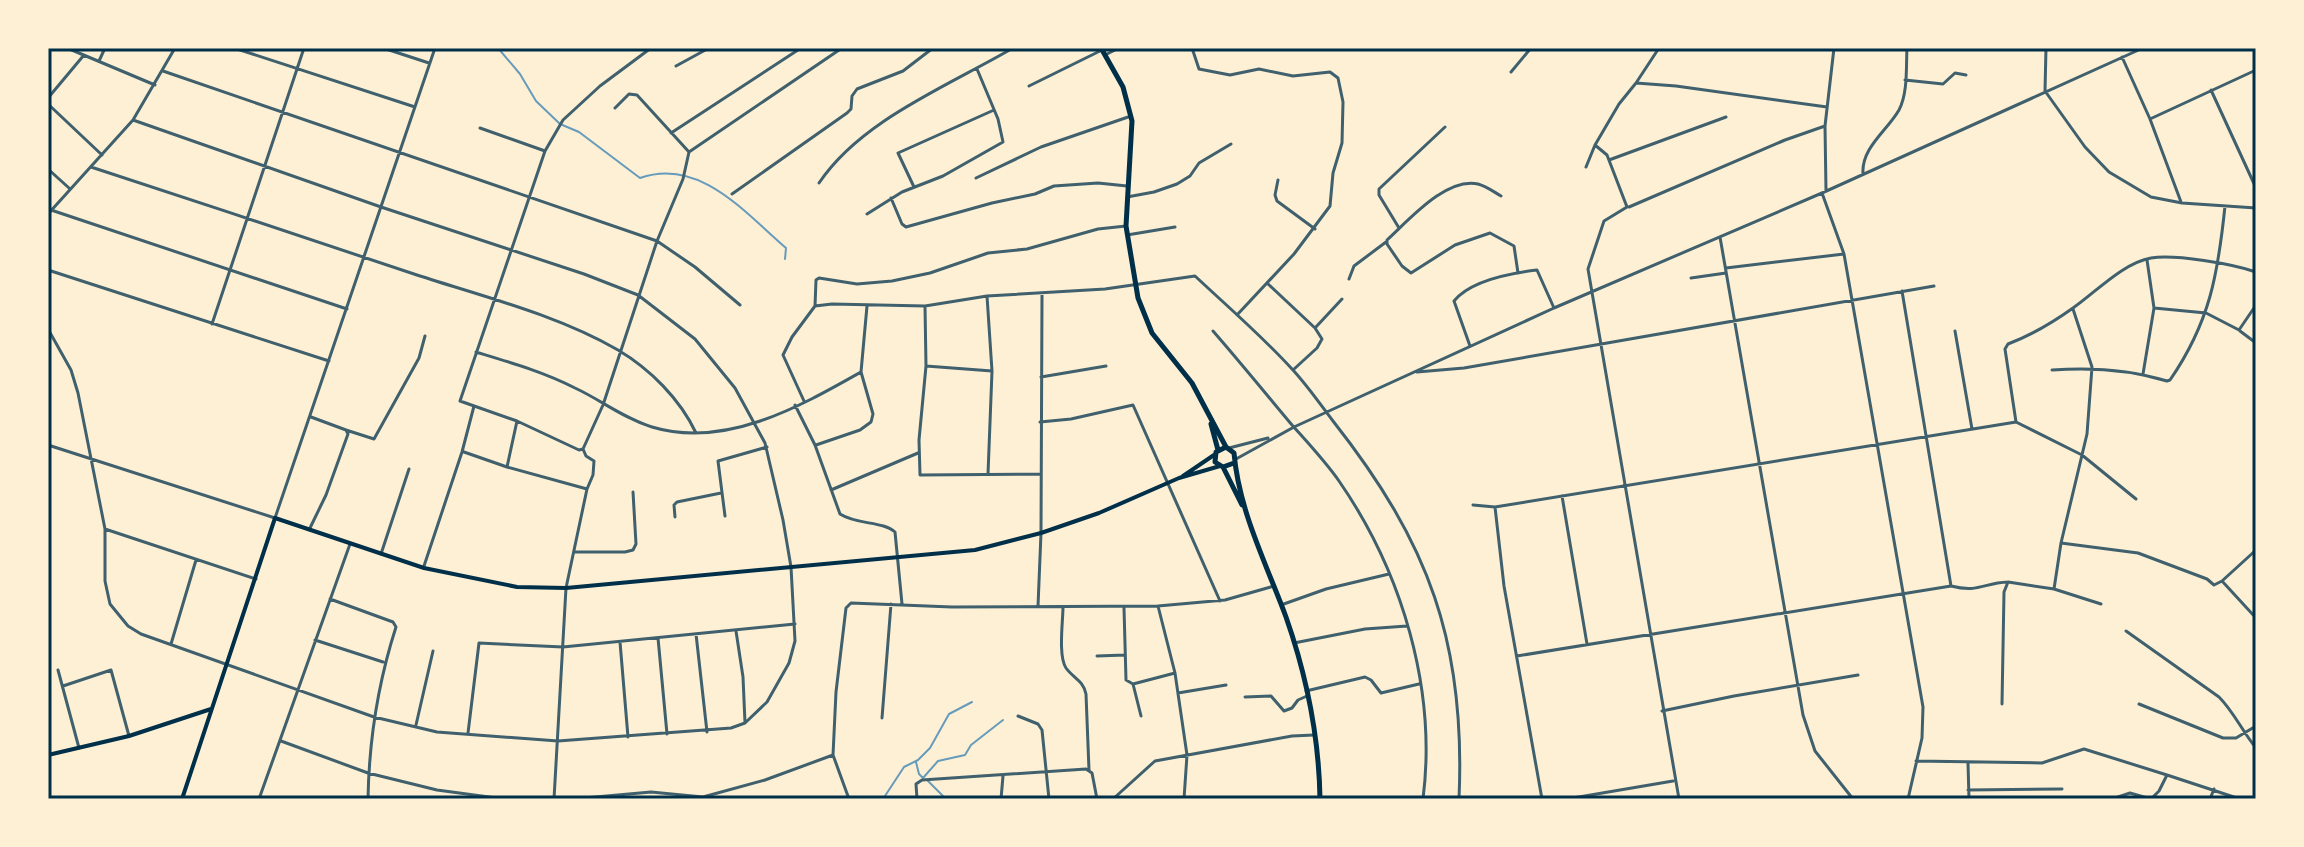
<svg xmlns="http://www.w3.org/2000/svg" width="2304" height="847" font-family="'PT Sans',sans-serif">
<style>
.lines{fill:none;stroke-linecap:round;stroke-linejoin:round}
.stream{stroke:#669bbc;stroke-width:2}
.minor{stroke:#3f606c;stroke-width:3}
.secondary{stroke:#003049;stroke-width:4}
.primary{stroke:#003049;stroke-width:5}
.neatline{fill:none;stroke:#003049;stroke-width:3}
</style>
<rect width="100%" height="100%" fill="#fdf0d5"/>
<g class="lines">
<!-- stream -->
<path class="stream" d="M498,48L520,74L536,101L560,124L579,132L640,178C700,157 745,213 786,248L785,259
M916,762L919,774L923,778
M923,778L938,761L965,755L971,745L1003,720
M928,781L946,799
M883,799L904,767L918,760L930,748L949,714L972,702
M985,799L994,797"/>
<!-- minor -->
<path class="minor" d="M67,48L155,85
M234,48L415,107
M383,48L429,63
M1192,48L1199,69L1230,75L1259,69L1293,76L1330,72L1338,78L1343,102L1342,143L1333,173L1330,206L1294,254L1237,315
M1659,48L1636,83L1676,86L1827,107
M1967,48H1973
M2046,48L2045,91L2085,147L2109,172L2151,197L2182,203L2256,208
M1105,55L1119,48
M2122,57L2150,119L2181,202
M99,61L105,48
M676,66L709,48
M163,71L657,241L695,267L740,305
M1511,72L1531,48
M1905,80L1943,84L1955,73L1966,75
M1636,83L1619,104L1595,145L1607,155L1627,207L1604,221L1588,269L1679,799
M1029,86L1102,50
M2211,90L2256,188
M48,98L84,55
M48,104L102,155
M615,108L629,94L637,95L689,152
M2150,119L2256,70
M480,128L545,151
M671,133L801,48
M689,152L842,48
M1609,160L1726,117
M91,167C201,203 310,239 420,276C485,297 557,315 618,350C650,369 680,399 696,433
M1586,167L1595,145
M48,169L69,188
M1863,174C1861,148 1887,131 1899,110C1908,93 1906,67 1907,48
M976,178L1041,147L1131,116
M1278,180L1275,195L1277,201L1315,229
M819,183C861,120 948,86 1013,48
M914,187L898,153L994,110
M1826,191L1825,126L1834,48
M1822,193L1844,254L1923,707L1922,738L1908,799
M732,194L847,113L851,109L852,96L857,89L903,71L933,48
M1501,196C1494,192 1486,186 1478,184C1446,177 1409,220 1387,240V244L1402,266L1411,273L1455,245L1490,233L1514,246L1518,273
M1127,197L1154,192L1177,184L1190,176L1199,163L1231,144
M891,198L902,224L906,227L992,203L1035,194L1054,186L1098,183L1127,186
M1629,207L1785,140L1825,126
M51,210L347,309
M48,214L133,120L175,48
M867,214L902,192L943,176L1003,142L998,119L977,69
M1399,228L1379,195V189L1445,127
M1127,235L1175,227
M1720,237L1803,715L1815,751L1853,799
M1726,268L1844,254
M48,270L329,361
M1691,278L1726,273
M1349,279L1354,266L1386,242
M1267,283L1315,328L1322,339L1317,348L1293,370
M1902,291L1951,586
M987,296L992,371L988,474
M815,306L816,280L819,278L857,284L892,281L930,273L988,253L1027,249L1098,229L1126,226
M925,306L926,366L992,371
M2154,308L2206,313L2239,330L2256,305
M212,324L304,48
M1315,328L1342,299
M48,329L71,370L78,393L105,529V581L110,604L128,626L141,634L374,717L437,732L558,741L731,728L745,723L767,702L789,663L795,641L791,567L783,520L765,443L735,388L695,339L638,295L584,274L381,207L133,120
M1213,331C1240,362 1266,394 1292,425C1308,443 1325,461 1339,481C1402,572 1437,689 1423,799
M1955,331L1972,429
M2240,331L2256,343
M1470,346L1454,301C1471,280 1512,273 1537,270L1554,308
M476,352C509,362 544,372 575,388C601,400 623,418 652,427C725,449 799,407 861,372L867,306
M926,366L919,440L920,475L1040,474
M2052,370C2092,367 2128,369 2167,381L2170,380C2210,322 2218,274 2225,206
M1417,372L1464,368L1934,286
M2143,374L2154,308L2147,260
M1041,377L1106,366
M804,401L783,355L792,337L815,306L832,304L925,306L987,296L1105,289L1195,276C1227,306 1262,336 1292,369C1307,385 1320,404 1333,421C1429,543 1466,643 1459,799
M795,405L815,445L840,514C857,525 883,521 895,532L902,604
M1040,422L1071,419L1133,405L1220,601
M2016,422L2005,349L2008,344C2032,335 2052,323 2073,308C2096,292 2123,263 2151,258C2175,254 2233,264 2256,272
M2016,422L2082,455L2136,499
M346,430L374,439L419,358L425,336
M48,445L275,518L435,48
M816,445L860,430L871,422L873,414L861,372
M1229,448L1268,438
M583,449L603,405L657,241L683,179L689,152
M464,452L507,467L587,489
M1236,459L1294,427L1554,308L1822,193L2143,48
M507,467L517,421
M831,490L918,453
M1562,496L1587,644
M1473,505L1495,507L2016,422
M1495,507L1504,586L1542,799
M725,516L718,461L767,447
M675,517L674,505L677,502L721,493
M310,528L326,495L348,434L346,430L311,417
M105,529L256,579
M2061,543L2138,553L2207,579L2214,585L2222,581
M2256,550L2222,581L2256,618
M574,552H625L633,550L636,544L633,492
M381,554L409,469
M424,566L462,452L474,406
M2054,589L2101,604
M330,599L393,622L396,627C378,683 369,740 368,799
M1281,605L1326,589L1389,574
M1038,606L1041,533L1042,295
M1158,606L1175,673L1187,755L1184,799
M1063,607C1063,621 1058,656 1066,668C1073,678 1083,680 1086,694L1089,770
M1124,608L1126,680L1133,684
M736,631L743,677L745,723
M2126,631L2219,697C2234,712 2242,731 2256,748
M696,634L707,732
M658,638L667,734
M315,640L383,662
M620,642L628,737
M1294,643L1365,629L1407,626
M171,644L196,560
M1097,656L1125,655
M1517,656L1951,586C1979,593 1983,583 2008,582
M58,670L79,748
M63,686L111,670L129,736
M1306,691L1365,677L1371,680L1381,693L1419,684
M1178,693L1226,685
M1245,697L1271,696L1284,711L1292,708L1298,700L1307,696
M2002,704L2004,592L2008,582L2054,589L2061,543L2087,434L2092,367L2073,309
M2139,704L2223,738H2236L2256,726
M1662,711L1734,696L1858,675
M1018,716L1038,724L1042,730L1049,799
M1141,716L1133,684L1175,673
M882,718L891,604
M416,725L433,651
M468,733L479,643L563,647L795,624
M281,741L368,773L437,790L504,799
M833,755L849,799
M1916,761L2042,763L2084,749L2167,775
M1968,763L1969,799
M1968,790L2062,789
M259,799L350,544
M554,799L566,588L587,489L593,475L594,461L586,456L583,449L579,450L517,421L460,401L545,151L563,120L600,86L651,48
M573,799L651,792L703,797L765,780L833,755L836,692L846,608L851,603L952,607L1158,606L1225,600L1274,586
M917,799L916,784L922,780L1086,769L1092,773L1097,799
M1001,799L1003,776
M1113,799L1155,761L1292,736L1314,735
M1567,799L1673,781
M2112,799L2130,793L2151,799L2159,791L2167,775L2240,799
M2210,799L2214,789"/>
<!-- secondary -->
<path class="secondary" d="M1183,476L1214,455
M48,755L129,736L211,709
M182,799L275,518L424,568L517,587L566,588L975,550L1041,533L1099,513L1179,478L1220,466"/>
<!-- primary -->
<path class="primary" d="M1101,48L1123,87L1132,121L1126,226L1138,298L1152,333L1192,383L1226,447L1234,453C1239,511 1266,563 1286,617C1306,674 1319,738 1320,799
M1211,424L1218,450
M1226,447L1216,452L1215,462L1223,467L1234,463
M1223,467L1242,505"/>
</g>
<!-- border -->
<rect width="2304" height="847" fill="none" stroke="#fdf0d5" stroke-width="100"/>
<rect x="50" y="50" width="2204" height="747" class="neatline"/>
</svg>
